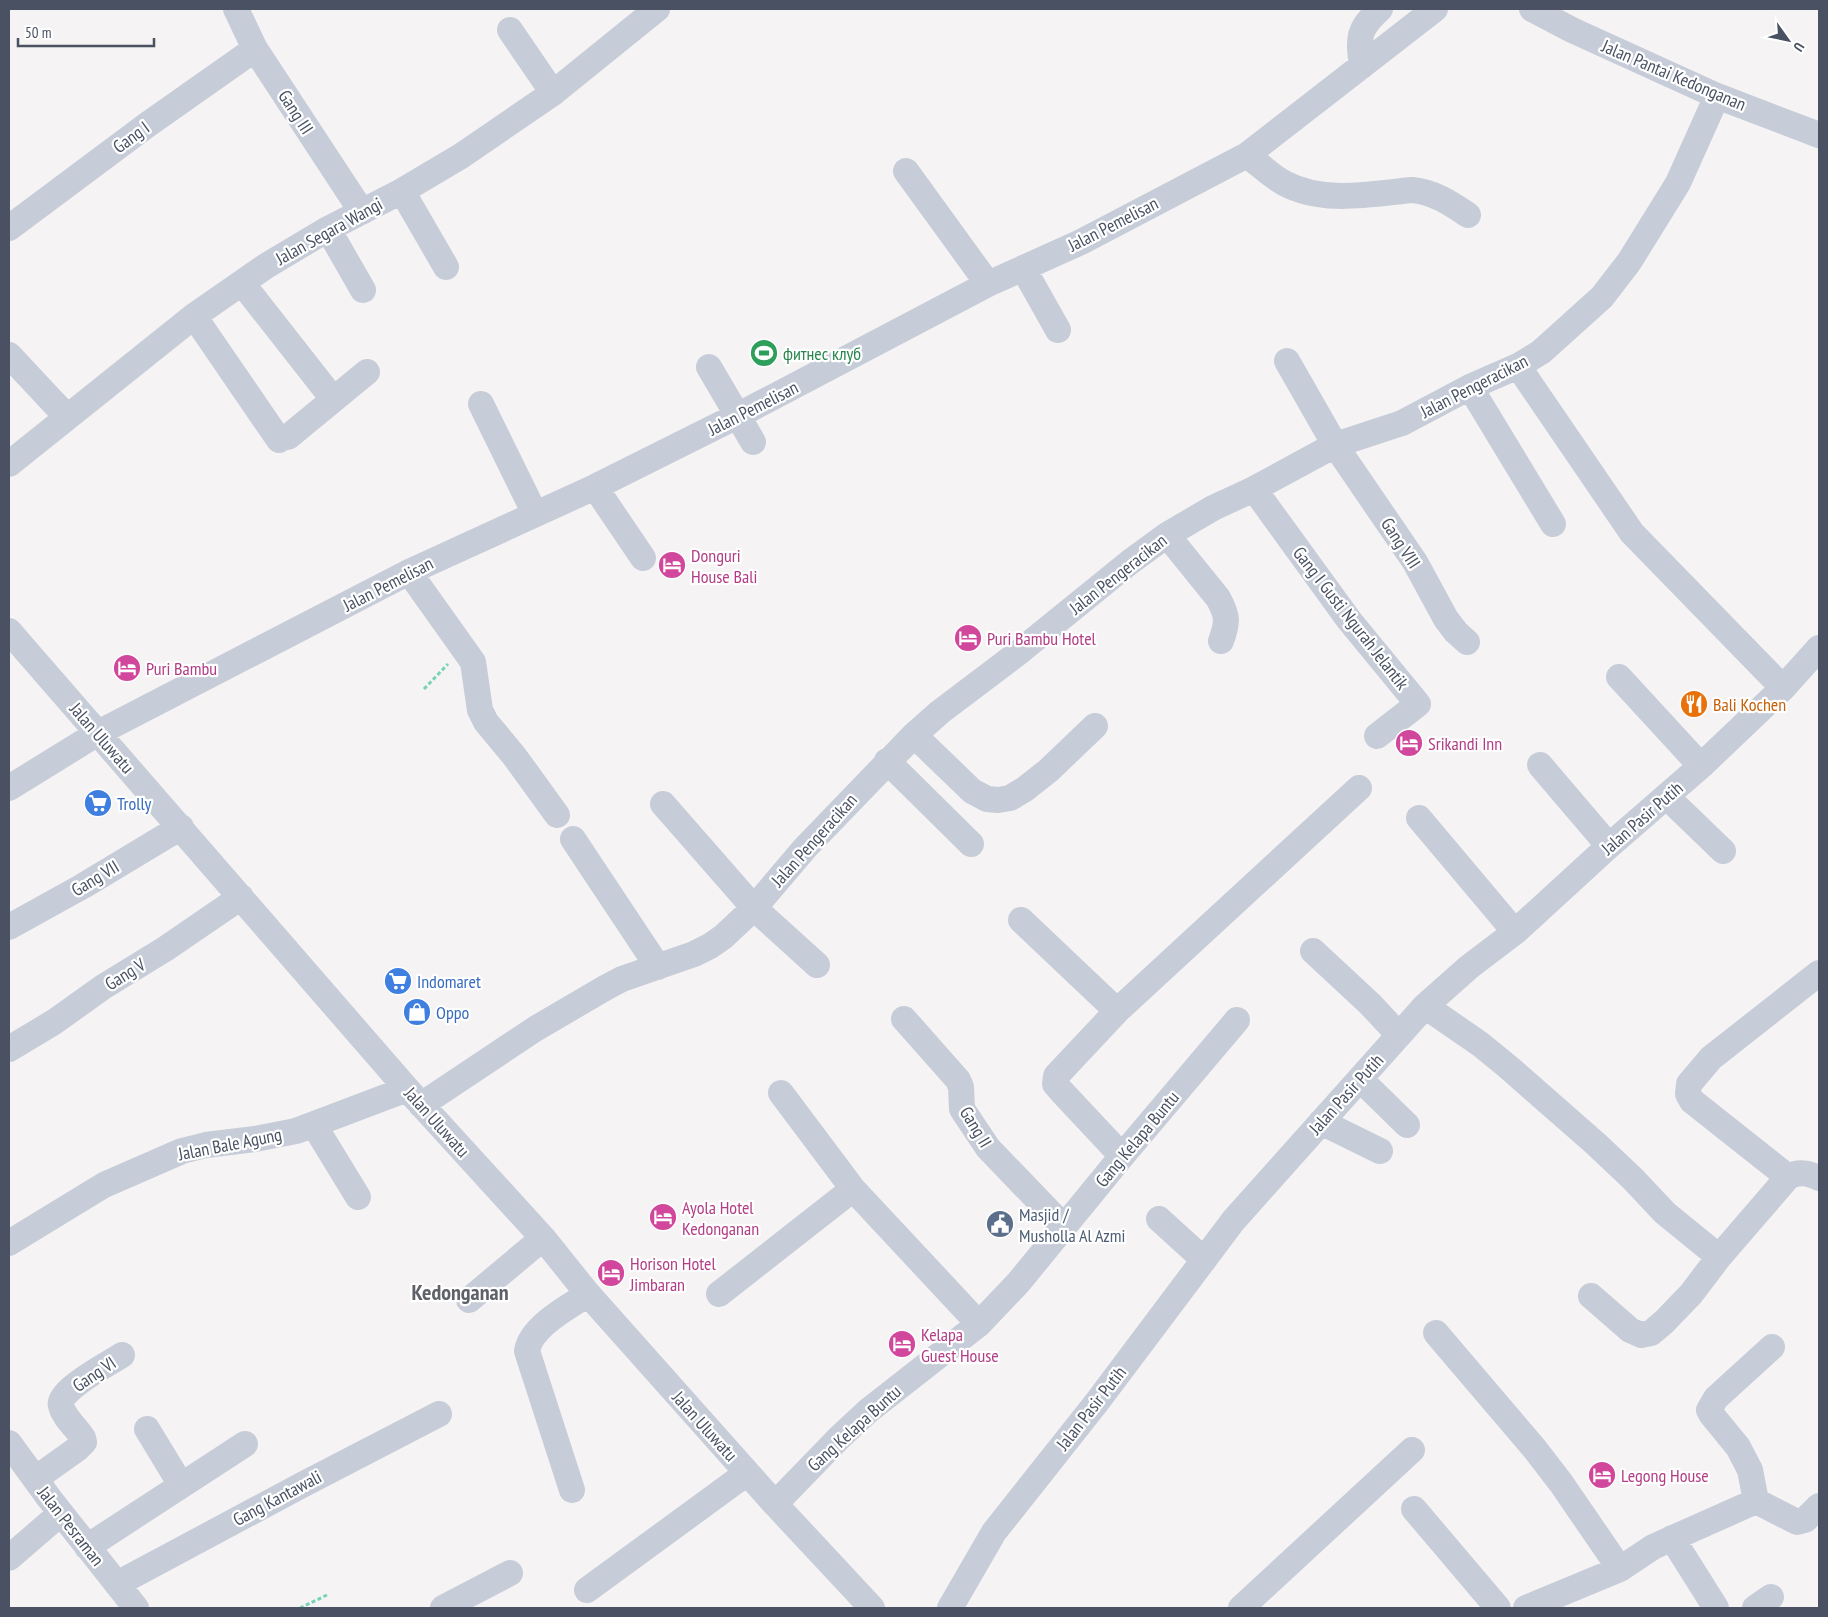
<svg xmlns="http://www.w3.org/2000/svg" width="1828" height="1617" font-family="'PT Sans Narrow',sans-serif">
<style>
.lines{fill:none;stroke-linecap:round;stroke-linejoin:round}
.path{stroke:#75d4b6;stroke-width:3;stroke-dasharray:4 2.5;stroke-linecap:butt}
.minor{stroke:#c6ccd8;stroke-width:26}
.labels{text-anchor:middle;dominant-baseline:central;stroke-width:4.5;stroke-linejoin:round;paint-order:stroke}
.street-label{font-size:18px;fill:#495162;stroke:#fff}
.leisure-label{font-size:18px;fill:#27864d;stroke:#fff;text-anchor:start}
.hotel-label{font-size:18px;fill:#b23c85;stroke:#fff;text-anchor:start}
.food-label{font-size:18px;fill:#c56008;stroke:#fff;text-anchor:start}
.shop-label{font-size:18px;fill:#366cbe;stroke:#fff;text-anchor:start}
.service-label{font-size:18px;fill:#4e5e75;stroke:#fff;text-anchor:start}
.district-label{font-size:22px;font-weight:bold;fill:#5e6168;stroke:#fff}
</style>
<rect width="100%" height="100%" fill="#f5f3f3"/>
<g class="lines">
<!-- path -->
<path class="path" d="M424,689L448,664
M300,1608L327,1595"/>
<!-- minor -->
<path class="minor" d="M236,9L255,49L362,212
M1532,9L1572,30L1717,96L1819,135
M510,30L553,93
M1362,66C1358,37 1358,29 1380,9
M1247,155C1259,164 1271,176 1284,183C1323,204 1370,194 1412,190C1434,192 1450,203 1468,215
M906,171L988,284
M402,191L446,267
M9,228L147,125L255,49
M328,229L363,290
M1023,268L1058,330
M242,283L333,399
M194,316L279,440
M9,355L67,417
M1287,361L1335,445L1415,562L1446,619L1456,632L1467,642
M1518,366L1632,533L1783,688
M709,367L753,442
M1470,387L1553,524
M481,404L535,514
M288,437L367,372
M9,464L194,316L266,266L328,229L402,191L461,156L553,93L657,9
M595,487L643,558
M1254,489L1349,620L1418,704L1377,736
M1167,535L1218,598C1228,616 1228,622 1221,641
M409,572L473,662L480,710L486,722L515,757L557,815
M9,631L407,1089L543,1238L588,1294L775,1504L872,1608
M1619,677L1701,766
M914,735L972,791L987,799L998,800L1010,798L1025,789L1049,770L1095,726
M887,761L971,844
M1540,765L1609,846
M9,788L98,733L409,572L595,487L737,416L988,284L1081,242L1247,155L1435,9
M1667,797L1723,851
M663,804L754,908L817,965
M1419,818L1515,932
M573,839L658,967
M1021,920L1117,1011
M9,927L83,886L181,827
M1313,951L1370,1004L1399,1035
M1425,1006L1480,1044L1507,1066L1596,1144L1633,1179L1665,1213L1719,1257
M904,1019L958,1080L961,1087L962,1109L988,1148L1064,1227
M9,1049L54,1022L103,987L165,949L241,897
M1360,1079L1407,1125
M781,1093L853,1189L979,1324
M421,1105L535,1029L605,988L622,979L694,954L710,946L723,937L754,908L805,848L914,735L940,712L1018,653L1130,562L1167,535L1213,508L1254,489L1335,445L1402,423L1470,387L1518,366L1541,352L1602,297L1629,262L1678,183L1717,96
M1321,1122L1380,1151
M314,1125L358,1197
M1122,1156L1062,1092L1055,1084L1056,1076L1117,1011L1359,788
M1788,1177L1692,1101L1688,1094L1689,1084L1711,1058L1819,973
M1159,1219L1204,1260
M9,1243L104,1185L182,1151L206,1145L255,1139L296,1131L407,1089
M719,1294L853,1189
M1591,1296L1630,1330L1641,1335L1651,1333L1664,1322L1691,1294L1719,1257L1788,1177C1799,1171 1808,1173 1819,1178
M469,1300L543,1238
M1436,1333L1534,1448L1561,1483L1620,1569
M147,1429L181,1485
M9,1443L49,1498L136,1608
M35,1479L77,1449L84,1442L83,1438C77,1428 64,1418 61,1406C56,1391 110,1363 122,1355
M572,1490L527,1351C531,1326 569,1307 588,1294
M1756,1501L1797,1522L1805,1520L1819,1506
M775,1504L839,1438L868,1411L979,1324L1018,1283L1122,1156L1237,1020
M1414,1509L1498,1608
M1672,1538L1716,1608
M87,1547L245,1444
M9,1558L61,1513
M117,1584L302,1485L439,1414
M587,1590L747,1473
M443,1608L510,1573
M950,1608L994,1532L1097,1402L1233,1221L1425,1006L1469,967L1515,932L1609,846L1701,766L1783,688L1819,648
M1241,1608L1412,1450
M1526,1608L1620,1569L1653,1547L1756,1501L1750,1470L1738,1447L1711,1414L1709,1410L1716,1398L1772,1347
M1755,1608L1771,1597"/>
</g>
<!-- icons -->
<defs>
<symbol id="stadium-disc" viewBox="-11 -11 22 22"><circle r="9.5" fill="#2e9e5b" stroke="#fff"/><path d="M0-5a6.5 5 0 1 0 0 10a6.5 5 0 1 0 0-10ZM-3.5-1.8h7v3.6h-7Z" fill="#fff"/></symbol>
<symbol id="hotel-disc" viewBox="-11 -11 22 22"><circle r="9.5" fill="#d1479c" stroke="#fff"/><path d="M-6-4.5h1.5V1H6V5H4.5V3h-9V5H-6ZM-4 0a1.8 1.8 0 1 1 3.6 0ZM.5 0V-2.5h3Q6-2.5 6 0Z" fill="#fff"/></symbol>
<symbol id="restaurant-disc" viewBox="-11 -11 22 22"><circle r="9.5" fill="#e8710a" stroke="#fff"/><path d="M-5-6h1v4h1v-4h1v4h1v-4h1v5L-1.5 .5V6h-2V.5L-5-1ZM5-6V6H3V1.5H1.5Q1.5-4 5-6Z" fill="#fff"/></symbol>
<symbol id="supermarket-disc" viewBox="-11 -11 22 22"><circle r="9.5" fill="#3f7fe0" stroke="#fff"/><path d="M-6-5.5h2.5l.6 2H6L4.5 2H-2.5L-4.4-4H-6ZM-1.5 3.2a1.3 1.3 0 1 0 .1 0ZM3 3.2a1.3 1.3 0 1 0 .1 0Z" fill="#fff"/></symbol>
<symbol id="shop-disc" viewBox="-11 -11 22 22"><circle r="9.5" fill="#3f7fe0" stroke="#fff"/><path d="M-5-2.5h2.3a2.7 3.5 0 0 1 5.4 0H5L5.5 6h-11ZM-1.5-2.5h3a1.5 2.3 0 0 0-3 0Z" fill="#fff"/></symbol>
<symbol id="civic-disc" viewBox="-11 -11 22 22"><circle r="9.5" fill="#5c6f8a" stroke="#fff"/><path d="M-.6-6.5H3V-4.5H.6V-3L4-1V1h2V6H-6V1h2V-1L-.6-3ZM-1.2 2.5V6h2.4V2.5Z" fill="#fff"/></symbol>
</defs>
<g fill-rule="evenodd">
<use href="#stadium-disc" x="748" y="337" width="32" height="32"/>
<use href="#hotel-disc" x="656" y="549" width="32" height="32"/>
<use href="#hotel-disc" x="952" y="622" width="32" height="32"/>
<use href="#hotel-disc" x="111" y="652" width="32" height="32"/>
<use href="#restaurant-disc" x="1678" y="688" width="32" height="32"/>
<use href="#hotel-disc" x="1393" y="727" width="32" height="32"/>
<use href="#supermarket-disc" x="82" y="787" width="32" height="32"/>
<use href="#supermarket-disc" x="382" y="965" width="32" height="32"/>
<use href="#shop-disc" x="401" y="996" width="32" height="32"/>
<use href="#hotel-disc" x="647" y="1201" width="32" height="32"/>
<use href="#civic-disc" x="984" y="1208" width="32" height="32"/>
<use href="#hotel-disc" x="595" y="1257" width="32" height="32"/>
<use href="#hotel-disc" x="886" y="1328" width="32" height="32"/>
<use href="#hotel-disc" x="1586" y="1459" width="32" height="32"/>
</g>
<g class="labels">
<!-- street labels -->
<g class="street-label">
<text transform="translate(1674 75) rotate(23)">Jalan Pantai Kedonganan</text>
<text transform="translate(296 112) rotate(57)">Gang III</text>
<text transform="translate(131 137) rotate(-36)">Gang I</text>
<text transform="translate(1113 224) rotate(-27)">Jalan Pemelisan</text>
<text transform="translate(329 231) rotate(-29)">Jalan Segara Wangi</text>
<text transform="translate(1474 386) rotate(-27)">Jalan Pengeracikan</text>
<text transform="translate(753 408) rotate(-27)">Jalan Pemelisan</text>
<text transform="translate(1401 543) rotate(57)">Gang VIII</text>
<text transform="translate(1118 574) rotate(-38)">Jalan Pengeracikan</text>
<text transform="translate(388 584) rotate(-27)">Jalan Pemelisan</text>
<text transform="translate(1351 618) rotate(52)">Gang I Gusti Ngurah Jelantik</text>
<text transform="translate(102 738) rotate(49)">Jalan Uluwatu</text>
<text transform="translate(1642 818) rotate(-41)">Jalan Pasir Putih</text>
<text transform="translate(814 840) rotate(-48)">Jalan Pengeracikan</text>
<text transform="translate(95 878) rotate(-31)">Gang VII</text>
<text transform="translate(125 974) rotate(-32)">Gang V</text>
<text transform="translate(1346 1094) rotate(-48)">Jalan Pasir Putih</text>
<text transform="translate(437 1122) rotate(48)">Jalan Uluwatu</text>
<text transform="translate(976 1127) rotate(59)">Gang II</text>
<text transform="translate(1137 1139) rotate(-50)">Gang Kelapa Buntu</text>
<text transform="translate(230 1144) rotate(-11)">Jalan Bale Agung</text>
<text transform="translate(94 1374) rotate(-34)">Gang VI</text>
<text transform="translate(1091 1408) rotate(-52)">Jalan Pasir Putih</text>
<text transform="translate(705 1426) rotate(48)">Jalan Uluwatu</text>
<text transform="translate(854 1428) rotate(-42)">Gang Kelapa Buntu</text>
<text transform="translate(277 1498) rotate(-28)">Gang Kantawali</text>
<text transform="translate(71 1526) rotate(52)">Jalan Pesraman</text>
</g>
<!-- leisure labels -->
<g class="leisure-label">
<text x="783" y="353">фитнес клуб</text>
</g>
<!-- hotel labels -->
<g class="hotel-label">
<text x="691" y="555">Donguri<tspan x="691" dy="21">House Bali</tspan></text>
<text x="987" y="638">Puri Bambu Hotel</text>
<text x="146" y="668">Puri Bambu</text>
<text x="1428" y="743">Srikandi Inn</text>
<text x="682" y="1207">Ayola Hotel<tspan x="682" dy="21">Kedonganan</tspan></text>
<text x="630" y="1263">Horison Hotel<tspan x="630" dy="21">Jimbaran</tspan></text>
<text x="921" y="1334">Kelapa<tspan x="921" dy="21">Guest House</tspan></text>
<text x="1621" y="1475">Legong House</text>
</g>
<!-- food labels -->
<g class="food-label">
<text x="1713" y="704">Bali Kochen</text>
</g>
<!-- shop labels -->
<g class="shop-label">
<text x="117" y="803">Trolly</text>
<text x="417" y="981">Indomaret</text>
<text x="436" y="1012">Oppo</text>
</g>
<!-- service labels -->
<g class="service-label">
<text x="1019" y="1214">Masjid /<tspan x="1019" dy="21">Musholla Al Azmi</tspan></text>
</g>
<!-- district labels -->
<g class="district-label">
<text x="460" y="1292">Kedonganan</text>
</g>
</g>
<!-- border -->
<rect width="1828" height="1617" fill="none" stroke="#495162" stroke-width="20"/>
<!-- north arrow -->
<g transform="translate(1788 40) rotate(123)" stroke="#ffffff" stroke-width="4" paint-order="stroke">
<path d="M0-4L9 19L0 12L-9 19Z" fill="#495162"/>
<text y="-8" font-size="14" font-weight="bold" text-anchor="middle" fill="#495162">U</text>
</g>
<!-- scale -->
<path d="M18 38v8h136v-8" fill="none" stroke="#495162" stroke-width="2.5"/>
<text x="25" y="38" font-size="15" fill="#495162" stroke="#ffffff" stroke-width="4" paint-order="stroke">50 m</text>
</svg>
